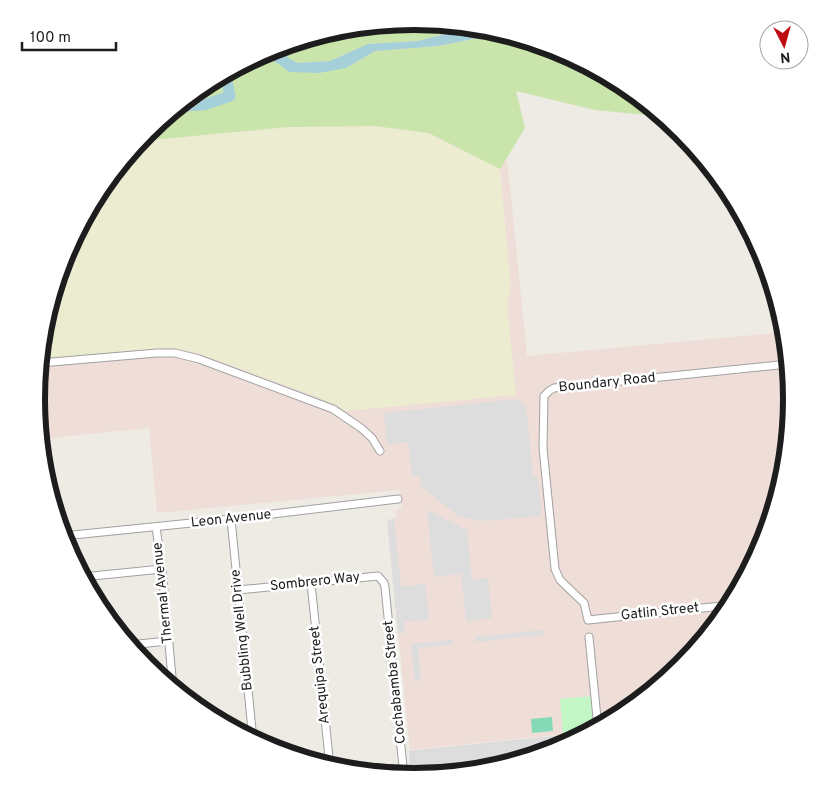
<svg xmlns="http://www.w3.org/2000/svg" width="829" height="799" font-family="Overpass,sans-serif">
<style>
.residential{fill:#dbdada}
.military{fill:#efddd8}
.farmland{fill:#ebecd0}
.grass{fill:#cae5ac}
.park{fill:#c3f6c5}
.pitch{fill:#86d9b6}
.parking{fill:#ddd}
.water{fill:#a6d0d9}
.lines{fill:none;stroke-linecap:round;stroke-linejoin:round}
.river{stroke:#a6d0d9;stroke-width:11}
.street-casing{stroke:#a1a1a1;stroke-width:9}
.street{stroke:#fff;stroke-width:7}
.labels{text-anchor:middle;dominant-baseline:central;stroke-width:5;stroke-linejoin:round;paint-order:stroke}
.street-label{font-size:14px;fill:#1d1d1d;stroke:#fff}
.rim{fill:none;stroke:#1d1d1d;stroke-width:6}
</style>
<rect width="100%" height="100%" fill="#eeeae4"/>
<!-- residential -->
<path class="residential" d="M555,736L556,750L488,771L411,777L409,751Z"/>
<!-- military -->
<path class="military" d="M415,21L494,30L527,356L786,332L793,400L785,474L764,545L729,610L682,667L624,714L558,750L556,735L410,750L387,520L394,519L397,515L396,510L402,509L399,490L157,513L149,428L40,439L36,399L44,325L65,254L100,189L147,132L205,85L270,50L341,28Z"/>
<!-- farmland -->
<path class="farmland" d="M375,126L428,133L500,169L511,289L507,302L516,395L346,411L320,398L197,353L171,348L40,359L44,325L65,254L100,189L140,141L288,127Z"/>
<!-- grass -->
<path class="grass" d="M415,21L472,27L418,41L368,44L330,61L298,63L271,50L276,62L346,68L375,51L438,46L493,35L517,37L560,50L625,85L686,136L647,115L595,110L516,91L525,128L500,169L429,133L375,126L288,127L140,141L147,132L205,85L270,50L322,34L347,41L364,26Z"/>
<!-- park -->
<path class="park" d="M592,696L595,730L564,746L560,699Z"/>
<!-- pitch -->
<path class="pitch" d="M552,717L553,731L532,733L531,719Z"/>
<!-- parking -->
<path class="parking" d="M518,399L526,406L533,475L538,478L542,516L483,521L469,519L458,516L421,486L419,475L412,476L408,442L387,444L384,413Z
M427,510L467,530L472,580L488,578L492,618L466,621L461,574L434,577Z
M394,519L401,587L425,584L429,619L404,622L405,633L398,634L387,520Z
M542,630L543,635L475,642V637Z
M453,640V644L418,648L421,680L415,681L411,644Z
M553,737L554,750L524,760L417,771L415,752Z"/>
<!-- water -->
<path class="water" d="M472,27L489,29L517,37L493,35L438,46L375,51L346,68L319,73L289,72L276,62L271,50L298,63L330,61L368,44L418,41Z"/>
<g class="lines">
<!-- river -->
<path class="river" d="M259,56L271,53L284,61
M179,106L204,105L230,96L226,77L232,70"/>
<defs>
<path id="street" d="M40,363L157,353H175L199,359L333,409L361,428L372,438L380,451
M231,519L253,740
M156,527L162,569L173,688
M63,536L231,519L398,499
M82,577L162,569
M311,583L330,767
M238,590L378,576L384,583L385,587L404,777
M731,605L588,620L584,603L560,580L555,569L543,448L544,396L549,391L554,388L789,364
M589,637L598,728
M129,645L168,641"/>
</defs>
<!-- street casing -->
<use href="#street" class="street-casing"/>
<!-- street -->
<use href="#street" class="street"/>
</g>
<g class="labels">
<!-- street labels -->
<g class="street-label">
<text transform="translate(607 383) rotate(-6)">Boundary Road</text>
<text transform="translate(231 519) rotate(-6)">Leon Avenue</text>
<text transform="translate(315 582) rotate(-6)">Sombrero Way</text>
<text transform="translate(163 593) rotate(-96)">Thermal Avenue</text>
<text transform="translate(660 612) rotate(-6)">Gatlin Street</text>
<text transform="translate(242 630) rotate(-96)">Bubbling Well Drive</text>
<text transform="translate(320 675) rotate(-96)">Arequipa Street</text>
<text transform="translate(395 682) rotate(-96)">Cochabamba Street</text>
</g>
</g>
<!-- crop -->
<path d="M0 0H829V799H0ZM45 399a369 369 0 1 1 738 0a369 369 0 1 1-738 0Z" fill="#fff" fill-rule="evenodd"/>
<path class="rim" d="M45 399a369 369 0 1 1 738 0a369 369 0 1 1-738 0Z"/>
<!-- north arrow -->
<g transform="translate(784 45) rotate(174)"><circle r="24" fill="#ffffff" stroke="#a5a5a5"/>
<path d="M0-4L9 19L0 12L-9 19Z" fill="#bf0c12"/>
<text y="-8" font-size="14" font-weight="bold" text-anchor="middle" fill="#1d1d1d">N</text>
</g>
<!-- scale -->
<path d="M22 42v8h94v-8" fill="none" stroke="#1d1d1d" stroke-width="2.5"/>
<text x="30" y="42" font-size="15" fill="#1d1d1d" stroke="#ffffff" stroke-width="4" paint-order="stroke">100 m</text>
</svg>
